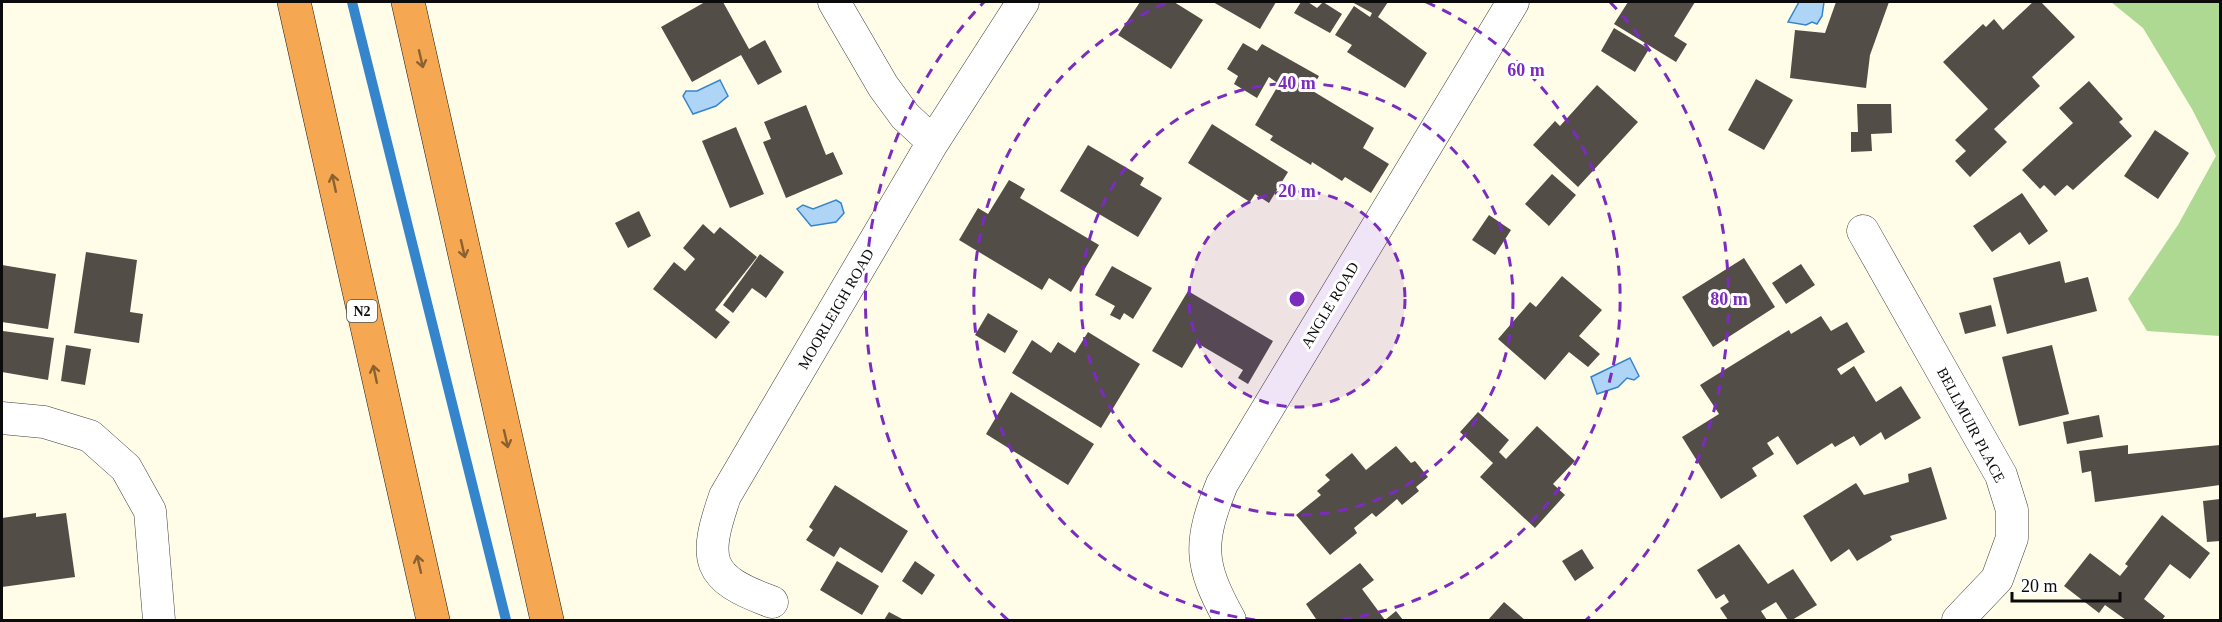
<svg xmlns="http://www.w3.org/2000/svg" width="2222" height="622" font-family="Georgia,serif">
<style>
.forest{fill:#add993}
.water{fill:#aed5f6;stroke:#3585cd;stroke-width:1.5}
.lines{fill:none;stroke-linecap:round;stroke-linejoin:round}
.stream{stroke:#3585cd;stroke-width:10}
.building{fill:#534d47}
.street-casing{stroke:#3e3e3e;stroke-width:33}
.highway-casing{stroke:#1c1c1c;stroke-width:34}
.street{stroke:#fff;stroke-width:32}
.highway{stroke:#f5a851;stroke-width:33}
.oneway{stroke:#8c6132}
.ring{fill:none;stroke:#7b2cbf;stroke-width:3;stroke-dasharray:10 8}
.labels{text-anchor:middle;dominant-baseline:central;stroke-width:6;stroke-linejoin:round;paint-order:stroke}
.shield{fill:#fff;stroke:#545454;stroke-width:1.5}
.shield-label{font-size:14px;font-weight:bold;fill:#0b0b0b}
.street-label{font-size:15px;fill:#0b0b0b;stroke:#fff}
.centre{fill:#7b2cbf;stroke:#fff;stroke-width:3}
.ring-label{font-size:18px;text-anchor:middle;font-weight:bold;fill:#7b2cbf;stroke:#fff;stroke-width:6;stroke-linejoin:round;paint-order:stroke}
</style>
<rect width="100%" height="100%" fill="#fffce8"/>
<!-- forest -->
<path class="forest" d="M2111,2H2220V336L2147,331L2128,299L2178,225L2216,156L2192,109L2143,28Z"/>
<!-- water -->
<path class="water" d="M1799,2H1824L1822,16L1817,24L1812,22L1806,25L1788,22Z
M720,80L728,96L716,106L693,114L683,96L686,91H697Z
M836,200L841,203L844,213L836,222L811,226L797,209L803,205L813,209Z
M1630,358L1639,376L1634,380L1627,378L1618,387L1597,394L1591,377Z"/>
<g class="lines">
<!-- stream -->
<path class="stream" d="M352,2L506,620"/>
</g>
<!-- building -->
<path class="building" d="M705,2H723L749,49L765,40L782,72L758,85L741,55L692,82L661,27Z
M1140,2H1174L1203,20L1171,69L1118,35Z
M1213,2H1276L1260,29Z
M1301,2H1308L1317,8L1323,2L1342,14L1330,33L1294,13Z
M1352,2H1388L1378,17L1427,53L1405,88L1347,52L1352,45L1335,35L1354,6L1370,17L1372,13Z
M1628,2H1695L1674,36L1687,44L1676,62L1614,24Z
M1836,2H1889L1870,55L1866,88L1790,78L1795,30L1825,33Z
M2033,2H2041L2075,37L2032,77L2040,86L1994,129L2007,142L1970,177L1955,161L1966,151L1955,140L1988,109L1943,62L1983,24L1986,27L1994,19L2003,30Z
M1614,28L1649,49L1635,72L1601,51Z
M1243,43L1257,51L1262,44L1319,76L1311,90L1374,128L1363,148L1389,164L1371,193L1345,177L1342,181L1312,162L1311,165L1270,140L1273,136L1255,125L1279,84L1269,77L1257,98L1234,84L1238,76L1227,69Z
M1756,79L1793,100L1764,150L1728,130Z
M2089,81L2123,119L2119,122L2132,136L2073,190L2067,185L2055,196L2044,185L2040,189L2022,170L2073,123L2059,108Z
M1597,85L1638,122L1578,187L1533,145L1555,121L1560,126Z
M1857,104H1891L1892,133L1871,134L1872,151L1851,152V132H1858Z
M806,105L826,155L833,152L843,174L786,198L763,142L771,139L764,122Z
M1212,124L1288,172L1269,203L1255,194L1250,202L1188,163Z
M736,127L764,194L730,208L702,141Z
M2155,130L2189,153L2158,199L2124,176Z
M1088,145L1144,178L1140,185L1162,198L1138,237L1060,191Z
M1552,174L1576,195L1549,226L1525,204Z
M1009,180L1025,189L1020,198L1099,245L1071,292L1049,278L1042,290L959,240L978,208L988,214Z
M2022,193L2048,231L2029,245L2020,232L1992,252L1973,226Z
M639,211L651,236L628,248L615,223Z
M1489,215L1511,230L1495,255L1472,240Z
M703,224L714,234L720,227L757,257L715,310L730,322L716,339L653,289L674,262L685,271L695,259L683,248Z
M86,252L137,260L130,312L143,314L139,343L74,333Z
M760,254L784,272L766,298L752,288L733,313L723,305Z
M1744,258L1775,307L1713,347L1682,297Z
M2060,261L2065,283L2088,277L2097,311L2007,334L1993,278Z
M1801,264L1815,285L1786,304L1772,283Z
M2,265L56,274L48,329L2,322Z
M1112,266L1152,288L1133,319L1124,313L1120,320L1110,315L1115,306L1095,295Z
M1562,276L1602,310L1579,336L1600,354L1588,367L1569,352L1545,380L1498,339L1530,302L1536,307Z
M1188,291L1273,341L1248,384L1238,378L1243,370L1197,343L1182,368L1152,351Z
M1991,305L1996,326L1965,334L1959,313Z
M988,313L1018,331L1005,353L975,335Z
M1821,316L1831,331L1847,322L1865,352L1837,369L1841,375L1854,366L1876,402L1901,386L1921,418L1885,440L1881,432L1860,446L1854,436L1835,447L1832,443L1797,465L1778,436L1767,443L1774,454L1752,468L1757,476L1721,499L1682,437L1719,414L1700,385L1789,330L1791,334Z
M3,331L54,338L48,380L2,372Z
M1088,332L1140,364L1101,428L1012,373L1032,340L1051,353L1058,342L1075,353Z
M66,345L91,349L85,385L61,381Z
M2052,345L2069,414L2019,426L2002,357Z
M1011,392L1094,444L1068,485L986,434Z
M1478,412L1509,440L1499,452L1506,459L1537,426L1575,461L1553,484L1565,495L1535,528L1480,477L1493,463L1460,432Z
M2099,415L2103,437L2067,444L2063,422Z
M2128,445V454L2220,445V485L2095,502L2091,471L2082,473L2079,451Z
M1396,446L1411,463L1415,461L1428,477L1416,487L1419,491L1402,505L1397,499L1376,517L1372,513L1354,528L1357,533L1330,555L1296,515L1321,495L1317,491L1330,480L1325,475L1352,453L1366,470Z
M1931,467L1947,519L1890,536L1892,540L1857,561L1849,549L1831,562L1803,516L1856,483L1864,495L1909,482L1908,474Z
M835,485L908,531L882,573L840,547L834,557L806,540L813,530L809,527Z
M2220,499V541L2207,542L2203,501Z
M36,513V517L66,513L75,577L2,587V518Z
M2162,515L2210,553L2190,579L2170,564L2144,599L2165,616L2162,620H2126L2105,605L2099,613L2064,586L2090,553L2120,576L2128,566L2125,564Z
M1739,544L1768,584L1793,569L1817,605L1792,620H1788L1776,602L1761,611L1767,620H1728L1720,608L1729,602L1724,594L1716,599L1697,570Z
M1582,549L1594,568L1575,581L1562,561Z
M837,561L879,586L862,615L820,590Z
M915,561L935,575L922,595L902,581Z
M1360,563L1374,580L1362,589L1385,620L1396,611L1403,620H1314L1316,619L1306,604Z
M1504,602L1525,620H1488Z
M889,612L904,620H884Z"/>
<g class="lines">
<defs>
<path id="street" d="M834,2L883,86L905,116L933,142
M1863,231L2001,475L2012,510V538L1997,579L1958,620
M2,418L44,422L90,436L126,468L150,511L159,620
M772,602C705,578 703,560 725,496L933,142L1023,2
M1230,620C1199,564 1198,544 1222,484L1513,2"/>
<path id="highway" d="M294,2L433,620
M408,2L547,620"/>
</defs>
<!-- street casing -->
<use href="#street" class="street-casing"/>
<!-- highway casing -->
<use href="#highway" class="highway-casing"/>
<!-- street -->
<use href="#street" class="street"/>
<!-- highway -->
<use href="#highway" class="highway"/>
</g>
<!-- one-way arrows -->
<defs><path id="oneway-shaft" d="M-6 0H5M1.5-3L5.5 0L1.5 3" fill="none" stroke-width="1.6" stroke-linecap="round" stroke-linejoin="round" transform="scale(1.5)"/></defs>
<g class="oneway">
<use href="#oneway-shaft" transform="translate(421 59) rotate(77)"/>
<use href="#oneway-shaft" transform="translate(334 183) rotate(-102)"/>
<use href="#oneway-shaft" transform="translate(463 249) rotate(77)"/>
<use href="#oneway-shaft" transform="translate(375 374) rotate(-102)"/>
<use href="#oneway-shaft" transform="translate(506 439) rotate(77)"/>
<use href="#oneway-shaft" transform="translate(419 564) rotate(-103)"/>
</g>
<!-- distance rings -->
<circle cx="1297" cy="299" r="108" fill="#7b2cbf" fill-opacity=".12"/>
<g class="ring">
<circle cx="1297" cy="299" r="108"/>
<circle cx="1297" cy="299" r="216"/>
<path d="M1255 620A324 324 0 0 1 1168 2M1426 2A324 324 0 0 1 1339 620"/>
<path d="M1008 620A432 432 0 0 1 984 2M1610 2A432 432 0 0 1 1586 620"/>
</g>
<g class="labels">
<!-- shield labels -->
<rect class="shield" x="347" y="300" width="30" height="22" rx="4.5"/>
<g class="shield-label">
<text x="362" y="311">N2</text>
</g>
<!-- street labels -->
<g class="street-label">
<text transform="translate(1330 305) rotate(-59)">ANGLE ROAD</text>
<text transform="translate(836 309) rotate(-60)">MOORLEIGH ROAD</text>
<text transform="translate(1971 425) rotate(62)">BELLMUIR PLACE</text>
</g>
</g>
<circle cx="1297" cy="299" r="9" class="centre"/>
<g class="ring-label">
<text x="1526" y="76">60 m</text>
<text x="1297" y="89">40 m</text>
<text x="1297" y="197">20 m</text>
<text x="1729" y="305">80 m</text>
</g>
<!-- border -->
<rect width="2222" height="622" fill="none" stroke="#0b0b0b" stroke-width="6"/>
<!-- scale -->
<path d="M2012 592v9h108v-9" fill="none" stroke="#0b0b0b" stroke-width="3"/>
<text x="2021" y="592" font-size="18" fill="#0b0b0b" stroke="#ffffff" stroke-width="4.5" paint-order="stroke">20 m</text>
</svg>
